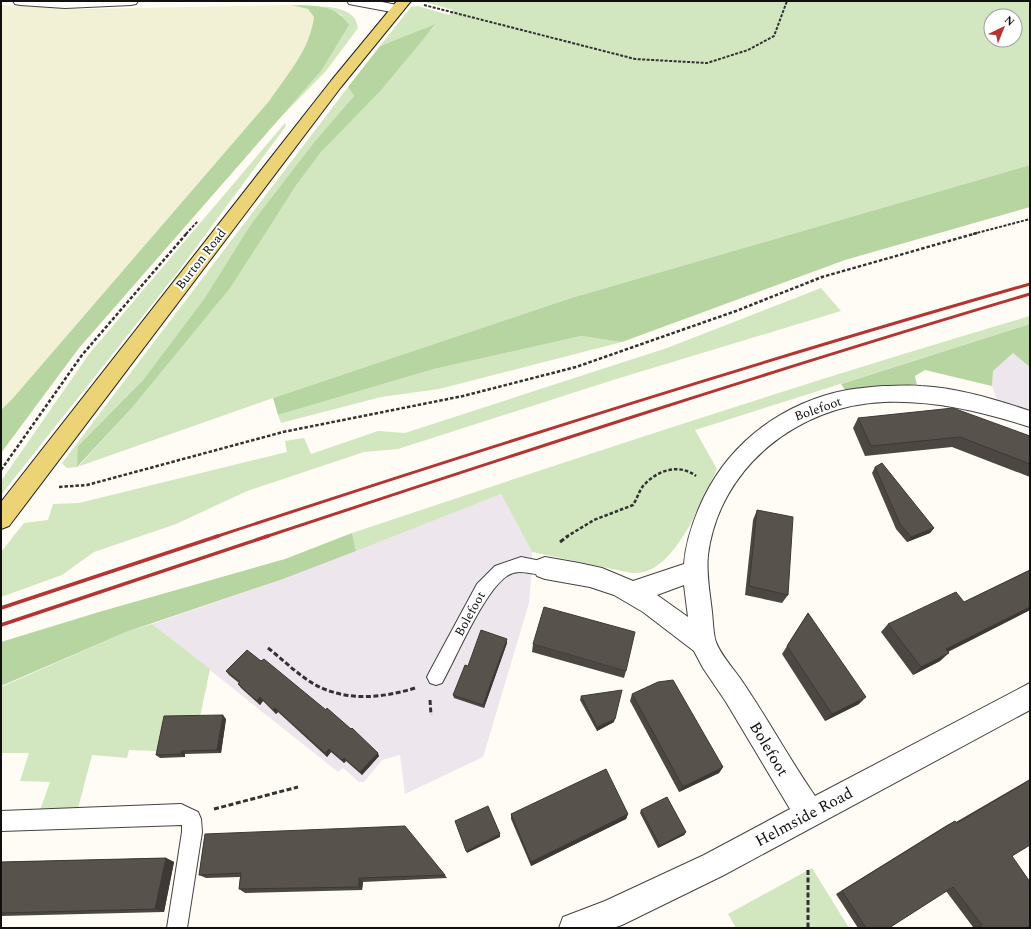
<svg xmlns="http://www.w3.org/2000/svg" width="1031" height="929" font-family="Spectral,serif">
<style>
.industrial{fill:#ede6ed}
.farmland{fill:#f2f1d5}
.green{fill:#d2e6c0;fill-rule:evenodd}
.forest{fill:#b6d5a0}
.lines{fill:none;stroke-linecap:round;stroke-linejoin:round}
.service-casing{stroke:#434343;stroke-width:2}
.minor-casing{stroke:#434343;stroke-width:2}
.primary-casing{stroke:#212121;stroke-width:2}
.path-far2{stroke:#323232;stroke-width:2;stroke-dasharray:3 1.5;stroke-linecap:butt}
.path-far1{stroke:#323232;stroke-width:2.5;stroke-dasharray:3.5 2;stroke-linecap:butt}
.path{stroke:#323232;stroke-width:3;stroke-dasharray:5 2.5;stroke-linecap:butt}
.service{fill:#fff;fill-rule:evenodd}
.minor{fill:#fff;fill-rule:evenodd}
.primary{fill:#ecd476;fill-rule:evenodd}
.rail-far1{stroke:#b43434;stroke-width:3}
.rail{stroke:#b43434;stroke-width:3.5}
.wall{fill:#4c4742}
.shaded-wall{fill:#3e3936}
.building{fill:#58524d;stroke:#3e3936}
.labels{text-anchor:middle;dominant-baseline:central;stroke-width:4;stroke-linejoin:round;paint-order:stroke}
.street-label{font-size:13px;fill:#101010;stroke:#fff}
.near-street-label{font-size:16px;fill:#101010;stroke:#fff}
</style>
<rect width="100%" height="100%" fill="#fefcf4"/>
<!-- industrial -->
<path class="industrial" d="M1030,347V412L997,400L992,386L993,371L1013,352Z
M501,494L532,552L531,578L529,603L483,757L405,794L400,755L382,760L364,782H359L343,768L338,772L152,624L283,579Z"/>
<!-- farmland -->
<path class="farmland" d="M1,5L81,9L291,5L308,9L314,17L312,32L295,65L270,100L14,397L1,410Z"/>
<!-- green -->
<path class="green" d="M422,1H1030V165L571,298L273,398L77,467L67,468L62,463L348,87L354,96L251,224L204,299L143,380L78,446V467L130,410L321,152L436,25L380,46L411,7L418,6L449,15L453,10ZM991,16H1015V40H991Z
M322,6C337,8 356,10 358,28L326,71L278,120L321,71L342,15Z
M285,123L286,126L180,269L1,495V481L89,354Z
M821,288L841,311L613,380L398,449L364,452L247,491L176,524L94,552L62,575L1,597V552L24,523L48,520L53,504L79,503L287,452L285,441L304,438L311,454L378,431L405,433L667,348Z
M1030,316V324L695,430L717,469C702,499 680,559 647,571C642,573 636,573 632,573L532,552L501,494L356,551L352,533C577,458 802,383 1030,316Z
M581,336L622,342L439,389L381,397L281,423L278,415L434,369Z
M152,624L210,669L200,717L158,751L129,750L127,758L92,755L77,812L39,813L50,782L20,781L29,753H1V687L126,632Z
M812,868L849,928H736L728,914Z"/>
<!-- forest -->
<path class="forest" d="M291,5C315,6 334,3 349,25L321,71L79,348L1,453V410L14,397L270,100C287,75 310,49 314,17L308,9Z
M436,24L381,90L321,152L295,187L230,288L130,410L77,467L78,446L143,380L204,299L251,224L313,144L354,96L348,87L380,46Z
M1030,165V207L845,260L622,342L581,336L434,369L278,415L273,398L571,298Z
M1030,324V367L1013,353L993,371L992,386L925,370L915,376L917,386L886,385L846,391L841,384Z
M352,533L356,551L283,579L126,632L1,686V642L99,612L285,559Z"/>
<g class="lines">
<defs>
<path id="service" d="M521,557L551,563L553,568L551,573C536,579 522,566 507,576C484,591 456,658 442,683L436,685L430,683L427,677L430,671L477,584L495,566Z
M181,804L198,812L201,819L202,832L187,928H167L182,832V825L1,831V811Z"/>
<path id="minor" d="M13,1H138L136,4L131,5L65,8L20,5L15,4Z
M347,1H377L402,6L404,9L402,12L397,13L354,5L349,4Z
M883,386C896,386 908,385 921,386C958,388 994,399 1030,411V427C982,412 935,400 884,402C799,405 719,467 708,555C706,574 710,593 712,612C713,621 713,630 715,639C719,654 736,671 744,684C769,721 790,760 815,796L1030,683V710L724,875L622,925L613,928H559L563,917L605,901L704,855L790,809L726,702L703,668L694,651L643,612L614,595L590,587L545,579L537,576L533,568L537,560L545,557L579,563L602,568L633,581L684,564C686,540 694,518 704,497C732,440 785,402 847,390C859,388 871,387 883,386ZM684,585L688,617L657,595Z"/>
<path id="primary" d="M397,1H411L341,87L9,526L1,529V502L331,81Z"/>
</defs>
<!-- service casing -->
<use href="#service" class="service-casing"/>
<!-- minor casing -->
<use href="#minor" class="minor-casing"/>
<!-- primary casing -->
<use href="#primary" class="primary-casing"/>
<!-- path-far2 -->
<path class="path-far2" d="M424,5L635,59L707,63L748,50L774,36L787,1
M186,234L198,221
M973,234L1030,219"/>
<!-- path-far1 -->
<path class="path-far1" d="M1,470L82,355L187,233
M59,487L87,485L283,432L463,396L576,367L736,311L822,277L977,233
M566,537L594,520L633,505C637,499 639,491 643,486C657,470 679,463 696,476"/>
<!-- path -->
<path class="path" d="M560,542L568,536
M268,648C282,659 294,671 309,681C341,702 380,699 415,688
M430,700L431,715
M214,809L298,787
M808,870V928"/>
<!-- service -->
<use href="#service" class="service"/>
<!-- minor -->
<use href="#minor" class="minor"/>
<!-- primary -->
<use href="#primary" class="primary"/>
<!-- rail-far1 -->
<path class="rail-far1" d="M215,537C485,448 756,362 1030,284
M265,537C519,453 773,370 1030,294"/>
<!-- rail -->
<path class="rail" d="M1,608L218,536
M1,625L268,536"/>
</g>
<!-- wall -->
<path class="wall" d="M858,418L1030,436V477L952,447L865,456L853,428Z
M875,467L934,528L930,533L907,542L896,529L872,473Z
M757,510L788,595L782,603L745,595L753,520Z
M1030,570V610L948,652L940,661L913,675L881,632L888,624L964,602Z
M808,613L859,704L825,721L782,654Z
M507,643L484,708L454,698L453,695L468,666Z
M533,644L626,671L624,678L532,652Z
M261,661L379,756L362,775L346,761L344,763L331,752L327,757L278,712L276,714L263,701L260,705L241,688L238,684L239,683L229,675L226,671Z
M632,694L723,767L719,773L679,792L630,701Z
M581,696L614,722L597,731L580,700Z
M226,719L221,753L185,754V757L160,758L156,755Z
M1030,779V845L1012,856L1026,928H971L973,927L946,891L889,928H858L836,894L947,825L955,821L956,822Z
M641,810L686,832L684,835L658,848L640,813Z
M511,814H628L626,819L531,866L511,819Z
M205,834L445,875L447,878L363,882L362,890L245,893L239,889L240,877L206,878L199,875Z
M166,858L174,862L164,912L1,916V862Z"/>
<!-- shaded-wall -->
<path class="shaded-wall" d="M934,528L930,533L907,542L911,537Z
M1030,607V610L937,657L946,649Z
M507,639V643L484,708L483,705Z
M949,653L940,661L913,675L921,667Z
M260,697L263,701L260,705L257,701Z
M866,697L859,704L825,721L832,714Z
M275,708L278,712L276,714L273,710Z
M223,715L226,719L221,753L217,750Z
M615,719L614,722L597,731V727Z
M329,749L331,752L327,757L325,753Z
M182,751L185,754V757L181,754Z
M378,753L379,756L362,775L360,772Z
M344,758L346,761L344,763L342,760Z
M723,767L719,773L679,792L683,787Z
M628,814L626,819L531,866V862Z
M686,832L684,835L658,848L660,846Z
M500,834V837L467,853L466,851Z
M166,858L174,862L164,912L155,909Z
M359,878L363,882L362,890L359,887Z"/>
<!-- building -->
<path class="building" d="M953,408L1030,436V464L960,437L871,446L858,418Z
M882,463L934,528L911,537L900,524L875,467Z
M757,510L793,517L788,595L749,586Z
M1030,570V607L946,649L949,653L921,667L888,624L956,592L964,602Z
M544,607L635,632L626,671L533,644Z
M808,613L866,697L832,714L787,646Z
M481,630L507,639L483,705L453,695L465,665L468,666Z
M247,650L261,661L264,659L326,710L327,708L351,729L352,728L378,753L360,772L344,758L342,760L329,749L325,753L275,708L273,710L260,697L257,701L238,684L240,682L226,671Z
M673,680L723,767L683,787L632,694L658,682Z
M622,690L615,719L597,727L581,696Z
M223,715L217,750L182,751L181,754L156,755L164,716Z
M606,769L628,814L531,862L511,814Z
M1030,780V845L1012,856L1030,882V926L1026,928H978L982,925L953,887L889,928H866L842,891L955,821L957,823Z
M667,797L686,832L660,846L641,810Z
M488,806L500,834L466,851L455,821Z
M405,826L445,875L359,878V887L239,889L241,873L199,875L205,834Z
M166,858L155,909L1,913V862Z"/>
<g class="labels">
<!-- street labels -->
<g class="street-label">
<text transform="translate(201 259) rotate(-52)">Burton Road</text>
<text transform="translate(818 409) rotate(-19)">Bolefoot</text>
<text transform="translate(470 614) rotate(-61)">Bolefoot</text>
</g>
<!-- near-street labels -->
<g class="near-street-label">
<text transform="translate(769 749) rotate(59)">Bolefoot</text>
<text transform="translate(804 817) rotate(-28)">Helmside Road</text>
</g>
</g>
<!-- border -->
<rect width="1031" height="929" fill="none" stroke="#101010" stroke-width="4"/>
<!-- north arrow -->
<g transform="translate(1003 28) rotate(43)"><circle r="19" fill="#ffffff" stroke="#9f9f9f"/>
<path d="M0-3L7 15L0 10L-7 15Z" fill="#b43434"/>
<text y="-6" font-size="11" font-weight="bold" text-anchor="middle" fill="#101010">N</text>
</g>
</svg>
